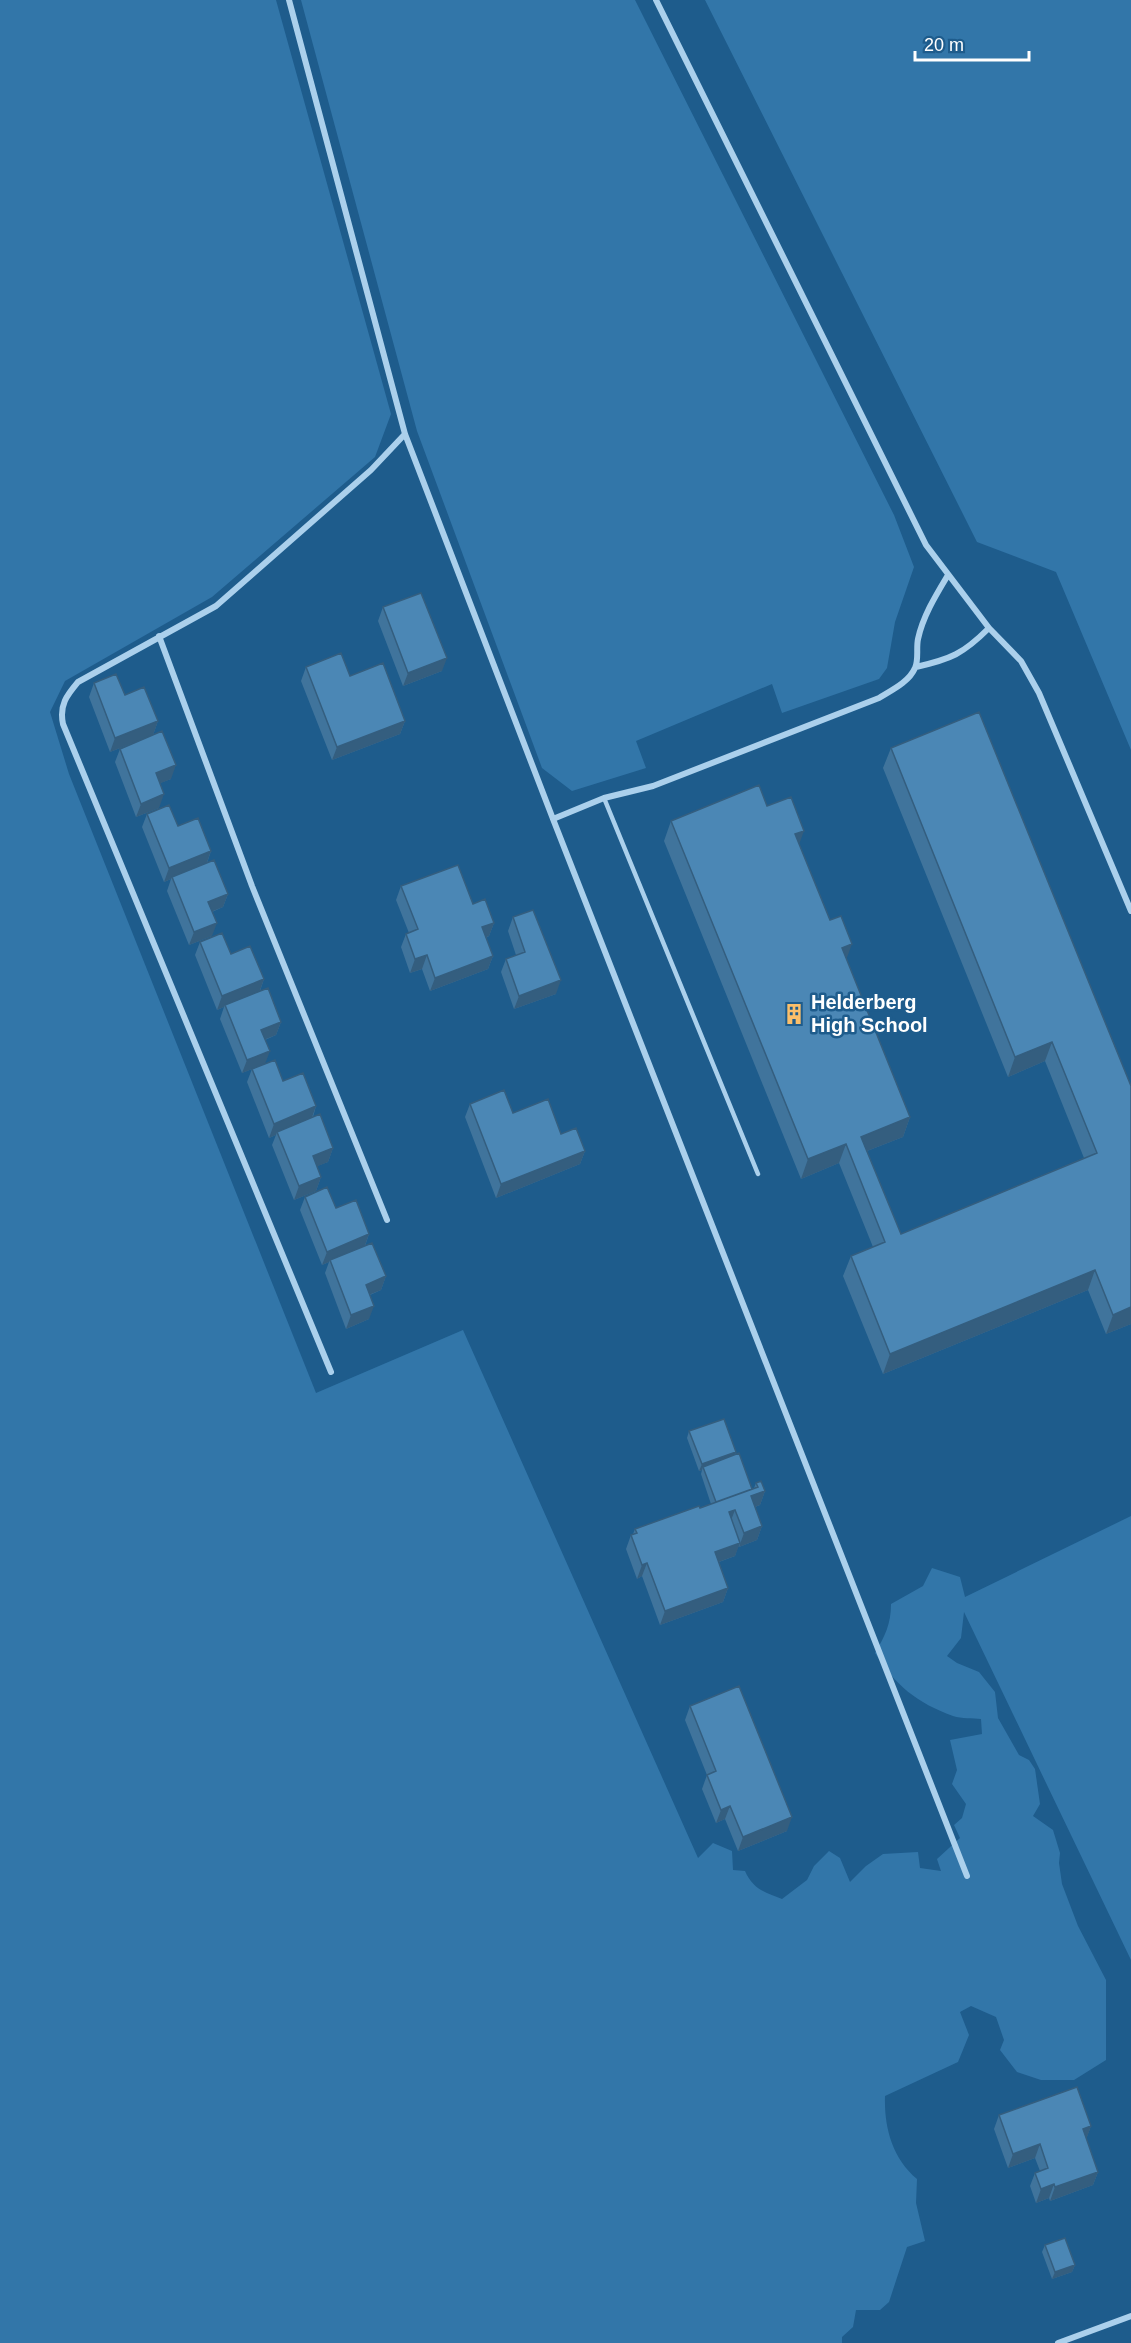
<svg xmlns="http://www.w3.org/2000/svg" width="1131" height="2343" font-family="Arial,sans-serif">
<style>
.green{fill:#3276a9}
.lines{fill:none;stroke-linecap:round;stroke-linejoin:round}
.lane{stroke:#abd0ec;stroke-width:4.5}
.street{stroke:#abd0ec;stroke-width:6}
.wall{fill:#40749c}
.shaded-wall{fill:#345e7f}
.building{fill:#4b87b5;stroke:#345e7f;stroke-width:1.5}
.labels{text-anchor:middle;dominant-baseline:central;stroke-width:5;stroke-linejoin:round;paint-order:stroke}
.poi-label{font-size:20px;font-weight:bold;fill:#fff;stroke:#1e5c8c;text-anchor:start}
</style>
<rect width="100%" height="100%" fill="#1e5c8c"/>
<!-- green -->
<path class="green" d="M0,0H276L391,414L375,457L212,597L65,681L50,712L69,774L316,1393L463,1330L698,1858L713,1843L732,1851L733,1870L745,1871C753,1889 764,1892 782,1899L807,1880L814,1866L829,1851L840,1858L850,1882L866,1866L883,1854L918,1852L920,1868L941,1871L937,1859L960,1838L954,1825L962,1818L966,1804L952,1784L957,1770L950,1740L982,1734L981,1719C973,1718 962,1719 953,1716C917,1703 895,1685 875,1653C885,1636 891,1624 891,1604L923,1586L932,1568L960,1577L965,1597L1131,1516V1960L964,1612L961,1638L947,1656L957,1663L979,1672L995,1692L998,1718L1019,1755L1029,1760L1035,1769L1040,1804L1033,1816L1053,1830L1060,1853L1059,1863L1062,1884L1078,1926L1106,1980V2060L1074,2080H1041L1017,2072L1000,2050L1004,2040L996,2017L971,2006L960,2012L969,2035L958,2062L885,2096C884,2127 892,2158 917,2179L916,2203L925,2241L907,2247L889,2302L880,2310H856L853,2327L842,2337V2343H0Z
M301,0H635L894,515L914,567L895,622L887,668L879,679L782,713L772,684L636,741L646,768L572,791L542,768L417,431Z
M705,0H1131V750L1056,572L977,542Z"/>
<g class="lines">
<!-- lane -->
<path class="lane" d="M604,798L758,1174"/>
<!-- street -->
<path class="street" d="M289,0L405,434L553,819L967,1876
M656,0L926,545L989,628L1021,661L1039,693L1131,911
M159,636L252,886L387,1220
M916,667C951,659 963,654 989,628
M553,819L604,798L653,786L879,698C892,690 909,682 915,668C919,660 916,648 918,639C923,616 936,595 948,575
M331,1372L63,724C59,705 67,695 78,682L216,606L371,470L405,434
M1058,2343L1131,2316"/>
</g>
<!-- wall -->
<path class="wall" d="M383,607L442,671L403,686L378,621Z
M306,667L350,676L405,721L400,734L332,760L301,681Z
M94,683L125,695L158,721L153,735L110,752L89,697Z
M891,748L1131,1086V1324L1106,1334L1088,1290L883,1374L843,1276L851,1256L873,1247L839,1163L801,1179L664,841L671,821L767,806L799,845L847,960L910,1117L903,1137L867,1151L901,1234L1084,1158L1045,1061L1008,1077L883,768Z
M120,749L171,779L160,783L159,808L136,817L115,762Z
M147,814L178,826L211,851L207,863L228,894L223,907L212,912V936L189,945L167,891L171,879L164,882L142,827Z
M401,886L473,904L494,923L489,936L486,938L493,956L488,969L430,991L422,969L410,973L401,947L406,934L409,933L396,900Z
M513,917L556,994L514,1009L501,972L506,959L516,955L508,931Z
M200,942L231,954L264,979L260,991L281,1022L276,1035L265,1040V1064L283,1081L316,1106L313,1117L333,1148L328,1162L317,1166L321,1177L316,1191L294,1200L272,1145L276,1135L269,1138L247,1082L252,1069L242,1073L220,1019L224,1007L217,1010L195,955Z
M470,1104L513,1113L561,1134L585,1151L580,1164L496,1198L465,1117Z
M305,1197L336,1208L369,1234L365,1246L386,1276L381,1290L370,1295L369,1319L346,1329L325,1273L329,1262L322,1265L300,1210Z
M689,1431L736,1452L735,1455L752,1489L754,1488L756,1483L765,1491L760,1505L755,1507L762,1526L757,1540L739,1547L738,1546L735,1556L719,1562L728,1588L723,1602L660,1625L642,1576L637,1579L626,1549L631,1535L633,1534L635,1529L711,1504L701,1474L702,1470L699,1471L687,1438Z
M690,1706L787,1831L738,1851L725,1819L716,1823L702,1789L707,1775L685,1720Z
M999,2115L1091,2126L1086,2139L1098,2172L1093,2185L1050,2201L1049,2198L1036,2203L1030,2186L1035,2173L1040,2171L1035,2158L1008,2168L994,2129Z
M1045,2245L1075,2265L1072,2272L1052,2279L1042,2252Z"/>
<!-- shaded-wall -->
<path class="shaded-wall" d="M447,658L442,671L403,686L408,673Z
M158,721L153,735L110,752L115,738Z
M405,721L400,734L332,760L337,747Z
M176,765L171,779L151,787L156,773Z
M164,794L159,808L136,817L141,804Z
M804,831L797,850L795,834Z
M211,851L206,865L172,877L171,879L164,882L169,868Z
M228,894L223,907L203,915L208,902Z
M217,923L212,936L189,945L194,932Z
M494,923L489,936L477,941L482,927Z
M852,944L845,963L842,948Z
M427,955L422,969L410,973L415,959Z
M493,956L488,969L430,991L435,978Z
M264,979L259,993L225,1005L224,1007L217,1010L222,996Z
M561,980L556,994L514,1009L519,996Z
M281,1022L276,1035L256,1043L261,1030Z
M1052,1042L1045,1061L1008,1077L1015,1057Z
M270,1051L265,1064L242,1073L247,1060Z
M316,1106L311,1120L277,1132L276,1135L269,1138L274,1124Z
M910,1117L903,1137L854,1156L861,1137Z
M846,1144L839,1163L801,1179L808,1159Z
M333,1148L328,1162L308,1170L313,1156Z
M585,1151L580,1164L496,1198L501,1184Z
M321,1177L316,1191L294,1200L299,1186Z
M369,1234L364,1248L330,1260L329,1262L322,1265L327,1252Z
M1095,1270L1088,1290L883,1374L890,1354Z
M386,1276L381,1290L361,1298L366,1285Z
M374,1306L369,1319L346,1329L351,1315Z
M1131,1307V1324L1106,1334L1113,1315Z
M736,1452L733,1459L703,1467L702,1470L699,1471L702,1464Z
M765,1491L760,1505L746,1510L751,1496Z
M735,1510L730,1523L729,1512Z
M762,1526L757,1540L739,1547L744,1533Z
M740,1543L735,1556L710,1565L715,1552Z
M647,1563L642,1576L637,1579L642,1565Z
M728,1588L723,1602L660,1625L665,1611Z
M730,1806L725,1819L716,1823L721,1810Z
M792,1817L787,1831L738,1851L743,1837Z
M1091,2126L1086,2140L1083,2129Z
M1040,2144L1035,2158L1008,2168L1013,2154Z
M1098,2172L1093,2185L1050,2201L1055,2187Z
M1054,2184L1049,2198L1036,2203L1041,2189Z
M1075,2265L1072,2272L1052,2279L1055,2272Z"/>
<!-- building -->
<path class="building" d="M421,593L447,658L408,673L383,607Z
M341,653L350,676L383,663L405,721L337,747L306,667Z
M116,674L125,695L144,687L158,721L115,738L94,683Z
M979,712L1131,1086V1307L1113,1315L1095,1270L890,1354L851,1256L885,1242L846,1144L808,1159L671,821L759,785L767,806L791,797L804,831L795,834L830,920L841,916L852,944L842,948L910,1117L861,1137L901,1234L1097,1153L1052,1042L1015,1057L891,748Z
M162,731L176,765L156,773L164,794L141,804L120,749Z
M169,805L178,826L198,818L211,851L169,868L147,814Z
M214,860L228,894L208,902L217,923L194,932L172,877Z
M458,865L473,904L485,899L494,923L482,927L493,956L435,978L427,955L415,959L406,934L418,929L401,886Z
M533,910L561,980L519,996L506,959L525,952L513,917Z
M222,933L231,954L250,946L264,979L222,996L200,942Z
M268,988L281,1022L261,1030L270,1051L247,1060L225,1005Z
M275,1060L283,1081L303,1073L316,1106L274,1124L252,1069Z
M504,1090L513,1113L548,1099L561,1134L576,1128L585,1151L501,1184L470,1104Z
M320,1114L333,1148L313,1156L321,1177L299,1186L277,1132Z
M327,1187L336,1208L356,1200L369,1234L327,1252L305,1197Z
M372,1243L386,1276L366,1285L374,1306L351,1315L330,1260Z
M724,1419L736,1452L702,1464L689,1431Z
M739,1453L752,1489L716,1502L703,1467Z
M761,1481L765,1491L751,1496L762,1526L744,1533L735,1510L729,1512L740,1543L715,1552L728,1588L665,1611L647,1563L642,1565L631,1535L637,1533L635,1529L699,1506L700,1508L758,1487L756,1483Z
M739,1686L792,1817L743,1837L730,1806L721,1810L707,1775L716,1771L690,1706Z
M1077,2087L1091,2126L1083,2129L1098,2172L1055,2187L1054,2184L1041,2189L1035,2173L1048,2168L1040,2144L1013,2154L999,2115Z
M1065,2238L1075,2265L1055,2272L1045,2245Z"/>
<!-- icons -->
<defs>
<symbol id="building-bare" viewBox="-9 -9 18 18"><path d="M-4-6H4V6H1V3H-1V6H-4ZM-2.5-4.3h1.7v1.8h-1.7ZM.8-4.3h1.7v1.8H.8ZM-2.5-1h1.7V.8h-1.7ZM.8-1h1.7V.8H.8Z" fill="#fbbf6a" stroke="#1e5c8c" stroke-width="2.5" paint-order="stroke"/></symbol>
</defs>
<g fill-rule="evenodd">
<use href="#building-bare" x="779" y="999" width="30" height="30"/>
</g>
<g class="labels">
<!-- poi labels -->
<g class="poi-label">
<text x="811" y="1002">Helderberg<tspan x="811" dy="23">High School</tspan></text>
</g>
</g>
<!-- scale -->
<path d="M915 51v9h114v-9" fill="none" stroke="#ffffff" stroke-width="3"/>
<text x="924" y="51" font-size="18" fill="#ffffff" stroke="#1e5c8c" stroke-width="4.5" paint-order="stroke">20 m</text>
</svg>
